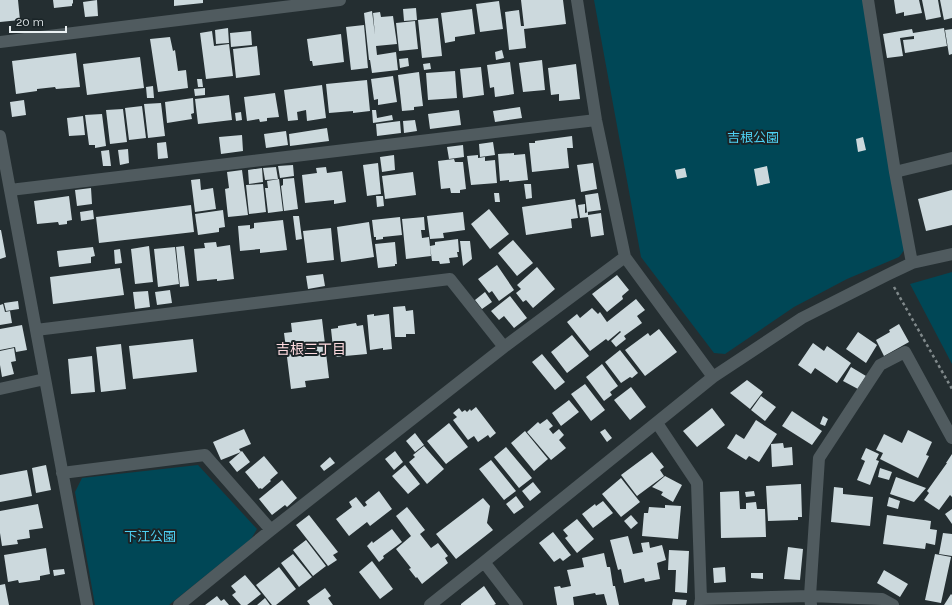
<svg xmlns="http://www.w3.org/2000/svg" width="952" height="605" font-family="Raleway,'Noto Sans JP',sans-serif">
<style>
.green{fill:#004756}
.building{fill:#ccd9dd}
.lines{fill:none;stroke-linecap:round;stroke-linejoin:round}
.path{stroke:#80898b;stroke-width:2.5;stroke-dasharray:3 3;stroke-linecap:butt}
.minor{stroke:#505b5f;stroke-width:12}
.labels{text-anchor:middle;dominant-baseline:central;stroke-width:4;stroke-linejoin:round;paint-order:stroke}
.park-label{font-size:13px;fill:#4ed1f3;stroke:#1a2427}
.neighbourhood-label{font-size:14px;fill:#fedadf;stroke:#1a2427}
</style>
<rect width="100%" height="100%" fill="#242e31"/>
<!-- green -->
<path class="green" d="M594,0H863L905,249L899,257L847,279L794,307L725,354L714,353L641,257Z
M952,272V364L910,284Z
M198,465L257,529L251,539L169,605H95L75,492L82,478Z"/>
<!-- building -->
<path class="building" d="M0,0H18L20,20L0,22Z
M53,0H73V3L72,4V6L54,8Z
M97,0L98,16L85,17L83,2Z
M174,0H203V3L174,6Z
M521,0H563L566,24L524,29L526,48L509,50L505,12L519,10L521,26H524Z
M894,0H919L922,13L904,16V12L896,14Z
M922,0H938L941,17L926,20Z
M940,0H952V18L944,20Z
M499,1L503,29L480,32L476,4Z
M416,8L417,20L404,21L403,9Z
M472,9L475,34L455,37V41L445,43L441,13Z
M372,11L375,35L373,13L380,12L381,17L393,16L397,44L376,46L377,55L396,52L398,70L372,73L370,60H369L364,13Z
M438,18L442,56L422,58L418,20Z
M415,21L418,49L399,51L396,23Z
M364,25L368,68L351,70L346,27Z
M228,28L229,43L216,44L215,30Z
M944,28L947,46L905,53L903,40L914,39V36L900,38L903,56L887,58L883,34L912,29L913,33Z
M952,29V54L949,55L945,30Z
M212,31L214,46L229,44L233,76L206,79L200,33Z
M251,31L252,45L231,47L230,33Z
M341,34L344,62L313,66L312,61H310L307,39Z
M170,37L173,51L175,50L178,71L186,70L188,88L158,92L150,39Z
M257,46L260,75L236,78L233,49Z
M502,50L504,58L496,60L495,52Z
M76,53L80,87L56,89L55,87L37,89V91L16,94L12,61Z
M140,57L144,88L87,95L83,64Z
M408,58L409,66L400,68L399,59Z
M542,60L545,90L523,92L519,63Z
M510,62L514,94L495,97L494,87L490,88L487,65Z
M430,63L431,69L424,70L423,64Z
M576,64L580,99L559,101V94L551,95L548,68Z
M481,67L484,95L463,98L460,69Z
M455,71L457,98L428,100L426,73Z
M419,72L423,106L414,107V110L402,111L398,75Z
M393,76L397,102L378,105V99L374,100L371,79Z
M197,79H202L203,87H198Z
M367,80L370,111L353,113V111L329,113L326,84Z
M322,85L326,118L307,121L306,110L297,112L298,120L288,121L284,90Z
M153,86L154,98H147L146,87Z
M205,88V95L195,96L194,89Z
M275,93L279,117L267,118V121L260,122L259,119L247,121L244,97Z
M229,95L232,120L198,124L195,99Z
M193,98L194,113L191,114L192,119L167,123L165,102Z
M24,100L26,115L12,117L10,102Z
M161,103L165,136L148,138L144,104Z
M142,106L146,138L129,140L125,108Z
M520,107L522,118L495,122L493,111Z
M123,109L127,142L110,144L106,110Z
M372,110H376L377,118L392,115L393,120L373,123Z
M459,110L461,125L430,129L428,114Z
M241,112L242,120L236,121L235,113Z
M102,114L106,146L95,148V145H89L85,115Z
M83,116L85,135L69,136L67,118Z
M415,120L417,131L404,133L403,121Z
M400,121L401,133L377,136L376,124Z
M327,128L329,141L290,146L289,134Z
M286,131L288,145L266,148L264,134Z
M242,135L243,151L221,154L219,137Z
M572,136L573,148H567L569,168L532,172L529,143H535V141Z
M863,137L866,150L858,152L856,139Z
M166,142L168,158L158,159L157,143Z
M493,142L495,155L480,157L479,144Z
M463,145L464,157L449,159L447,147Z
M128,149L129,163L120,165L118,150Z
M109,150L111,166H103L101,151Z
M514,153V155L525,154L528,180L509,182V180L500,181L498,154Z
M394,155L395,170L382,172L380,157Z
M478,155V158L485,157V161L495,160L497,183L471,185L467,156Z
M454,159L455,162H463L466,189L460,190V193H451L450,188L441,189L438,161Z
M378,163L381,194L367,196L363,165Z
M593,163L597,189L581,192L577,165Z
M293,165L294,176L280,178L278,166Z
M767,166L770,183L757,186L754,169Z
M276,167L278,179L265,180L263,168Z
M326,167L327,173L342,171L346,202L334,204V200L305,203L302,175L317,173L316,168Z
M262,168L263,182L249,184L248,170Z
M685,168L687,177L677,179L675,170Z
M242,170L248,215L228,217L225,189L229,188L227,172Z
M413,172L416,195L385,199L382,176Z
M294,178L298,209L284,211L281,186L283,185V179Z
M200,179L201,190L213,188L216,209L195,212L191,180Z
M279,179L283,211L268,213L265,188H268L267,181Z
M263,184L266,212L249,214L246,185Z
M524,184H531L532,198L526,199Z
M91,188L92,204L77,206L75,190Z
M952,190V225L926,231L918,199Z
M494,193H499L500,202H495Z
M598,193L601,210L587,212L585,195Z
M69,196L72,220L67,221V224L59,225L58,222L37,224L34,201Z
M376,196H383L384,206L377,207Z
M575,199L578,218L571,219L572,228L526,235L522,207Z
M585,204V213L588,212V215L601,213L604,235L591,237L588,217L580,218L578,205Z
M191,205L194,232L99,243L96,217Z
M489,209L509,234L490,249L471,224Z
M93,210L94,219L81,221L80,212Z
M223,210L225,227L219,228V232L198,235L195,214Z
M463,212L465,230L443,233L444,238L430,239L427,216Z
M293,216H299L302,239L296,240Z
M400,217L402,235L383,237V239L376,240V237H374L372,220Z
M424,217L425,230H421L422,238L429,237L431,256L406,259L402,219Z
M283,220L287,250L260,253V249L240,251L238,226L250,225V229L254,228V223Z
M369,222L374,257L341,262L337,227Z
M331,228L334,260L307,263L303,231Z
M0,230H1L6,257L0,259Z
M458,239L459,252H457L458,257L449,258L450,263L440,264L439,261H432L430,246L435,245V242Z
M513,240L533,263L517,276L498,253Z
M460,241H470L472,259L463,266Z
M216,242L217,247L230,245L234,279L217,281V279L197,281L194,249L205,248L204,243Z
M395,242L397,264H395V266L378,268L375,244Z
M149,246L153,282L135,284L131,249Z
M184,246L189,286L180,287L176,247Z
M93,247L95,256L91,257V263L59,267L57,251Z
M175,247L179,284L158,287L154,249Z
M120,249L122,263L115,264L114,250Z
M497,265L514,290L499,301L492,291L489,293L478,279Z
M537,267L555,289L533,308L526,300L523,302L516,293L521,289L517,285Z
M120,268L124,295L53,304L50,277Z
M323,274L325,286L308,289L306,276Z
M617,275L629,290L622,296L623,299L607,312L592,294Z
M170,290L172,303L157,305L155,292Z
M148,291L150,307L135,309L133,292Z
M485,292L492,302L482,309L475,300Z
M510,296L527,318L514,328L504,316L499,320L491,311Z
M636,299L645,310L637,316L642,323L624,336L626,339L616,347L611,341L621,332L620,331L608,341L606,339L590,351L567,322L577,314L580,318L592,308L598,314L600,312L607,322Z
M18,301L19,309L6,311L4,303Z
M3,304L5,312L10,311L12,323L0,325V305Z
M405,306L406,311L413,310L415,334H406V337H395L393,307Z
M374,314V316L389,314L392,349L383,350V348L370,350L367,315Z
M322,319L329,378L305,381L306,387L291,389L284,333L292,332L291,323Z
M356,323L357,326L363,325L367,354L334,357L331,329L338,328V326Z
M899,324L909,342L884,356L876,340L890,332L889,330Z
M22,325L27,350L16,352L15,347L0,350V329Z
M659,329L677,352L645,376L625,350L648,333L650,336Z
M858,332L877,345L866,363L846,349Z
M572,335L589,356L567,373L551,352Z
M193,339L197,372L133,379L129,346Z
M813,343L824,351L827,346L851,363L837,383L815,368L811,374L798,365Z
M121,344L126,389L101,392L96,347Z
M14,348L16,361L11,362L14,374L2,377L0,365V351Z
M620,350L638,373L632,378L630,377L621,383L605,362Z
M542,354L565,382L555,390L532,362Z
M92,356L95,392L71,394L68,359Z
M602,364L618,386L610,392L612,395L604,401L586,377Z
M851,367L866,376L858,389L843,381Z
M747,380L763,392L750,409L730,393Z
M585,384L605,410L591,421L571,394Z
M631,387L646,407L630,420L614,400Z
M761,396L776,407L765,421L751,410Z
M569,400L579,412L561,426L552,413Z
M476,407L496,433L490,438L488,435L478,442L474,436L468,440L453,420L457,417L453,413L459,408L462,412L465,410L467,412L470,409L471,411Z
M712,408L725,425L697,447L683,431Z
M792,411L822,431L812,445L782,426Z
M823,416L828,419L825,426L820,424Z
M547,419L553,426L549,429L553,434L559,429L564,435L559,440L566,448L551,460L527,432L538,422L540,424Z
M756,420L777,434L759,462L749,456L746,460L727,448L736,434L744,439Z
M449,423L468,447L446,464L427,441Z
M244,429L251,444L239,449L241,452L221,460L213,442Z
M605,429L612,438L607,442L600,432Z
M908,430L932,442L926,455L929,456L918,478L880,459L883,453L876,450L884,434L902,443Z
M525,431L548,459L534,471L511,443Z
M415,433L424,445L415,452L406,441Z
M783,443L784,448L792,447L793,465L772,467L771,444Z
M424,446L444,469L427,484L409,462L415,457L413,455Z
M506,447L532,478L519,488L494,457Z
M866,448L879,454L876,460L879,461L870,485L857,480L865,461L861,459Z
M242,451L250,462L237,472L229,462Z
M395,451L403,462L394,470L385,459Z
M652,452L664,467L660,470L664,476L637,496L621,475Z
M952,454V497L950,495L939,510L924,500L929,493L927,491L947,463H946Z
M264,456L278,473L270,480L271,481L262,489L260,488L259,489L245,472Z
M330,457L335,463L324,471L320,466Z
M491,460L516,491L504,500L479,469Z
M46,465L51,490L36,493L32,468Z
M405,465L420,484L408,494L392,476Z
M880,468L892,472L889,480L878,477Z
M27,470L32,496L0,502V475Z
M665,476L682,485L673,502L661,495L663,492L652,487Z
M896,477L926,488L914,502L890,494Z
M621,478L640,502L621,517L602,494Z
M282,480L297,498L287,507L285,505L272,515L259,499Z
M533,482L541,492L530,501L522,491Z
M801,484L802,517H798V520L768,521L766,486Z
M834,487L843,488V494L873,497L870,526L831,522Z
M379,491L392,509L370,526L367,522L349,536L336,519L352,507L349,502L356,497L364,507L367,505L365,502Z
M739,491L740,509H746V503L756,502L757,509H765L766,537L721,538L720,492Z
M754,491L755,496L746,497L745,492Z
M516,496L524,507L514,514L506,504Z
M889,497L900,501L898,509L887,506Z
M483,498L490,506L487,523L493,530L456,559L436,534Z
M603,501L613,513L593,528L582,514L595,504L596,506Z
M38,504L43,528L29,530L30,538L17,540L18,544L2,546L0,533V511Z
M665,505L681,506L678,539L642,536L644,513H648L649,507L665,508Z
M407,507L425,530L420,534L431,548L438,543L448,556L445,558L448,563L422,584L417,577L416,578L409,569L411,568L396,549L411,536L396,516Z
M952,509V524L945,514Z
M309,515L338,552L333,555L337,560L328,566L296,525Z
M631,515L638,523L631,529L624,521Z
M887,515L931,521L930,529L937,530L935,545L926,543L925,549L883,544Z
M577,519L594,539L577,553L565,538L568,536L563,530Z
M392,529L402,542L383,556L384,558L379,562L367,546L372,541L373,543Z
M553,532L571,555L563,561L560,558L554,562L539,543Z
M943,533L952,534V556L939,554Z
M628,536L633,554L643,552L641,543L649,542L650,548L662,545L666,560L657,563L660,579L645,582L644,578L624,583L621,569L618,570L610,540Z
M306,540L326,566L313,576L293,550Z
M788,547L803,549L800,580L784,579Z
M46,548L50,574L40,576V580L19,583L18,580L8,582L4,555Z
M669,550L689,551L687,593L675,592L676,570H668Z
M604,553L607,567H610L613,586H615L619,605H607L604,594L596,595L595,593L573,597L574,605H557L554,587L560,586L561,588L571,586L567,570L584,567L582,558Z
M293,554L312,577L299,587L281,563Z
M935,554L951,557L941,603L925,600Z
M372,561L393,589L380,599L359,572Z
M279,567L296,589L276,605H272L256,585Z
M725,567L726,582L714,583L713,568Z
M64,569L65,574L54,576L53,570Z
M884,570L908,584L900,597L877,583Z
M751,573H763V579L751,578Z
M245,575L261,594L247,605H241L232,595L236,592L231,586Z
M5,584L9,605H0V585Z
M484,586L496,604L494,605H461V604Z
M325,588L331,596L328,598L333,605H310L307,601Z
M951,594L952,595V605H944Z
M217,596L221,601L224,599L229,605H205Z
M265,598L270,605H257Z
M673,599L687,600L686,605H672Z"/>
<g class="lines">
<!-- path -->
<path class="path" d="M894,287L952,389"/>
<!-- minor -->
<path class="minor" d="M577,0L596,120L625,257L713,377
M868,0L895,172L912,263
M0,42L340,0
M0,136L87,605
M895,172L952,158
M10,190L596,120
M36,330L450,279L504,347
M0,389L45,379
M657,423L697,483L701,599L700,605
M62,473L205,455L271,530
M484,562L517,605
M701,599L810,596L882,599L893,605
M179,605L271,530L504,347L625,257
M430,605L484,562L713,377L802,318L887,275L912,263L952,254
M811,605L810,596L819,458L880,365L905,352L952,438"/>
</g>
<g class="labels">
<!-- park labels -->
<g class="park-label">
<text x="753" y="137">吉根公園</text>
<text x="150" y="536">下江公園</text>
</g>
<!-- neighbourhood labels -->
<g class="neighbourhood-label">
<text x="311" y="349">吉根三丁目</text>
</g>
</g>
<!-- scale -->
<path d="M10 26v6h56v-6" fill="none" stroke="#eaf0f2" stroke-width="2"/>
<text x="16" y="26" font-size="12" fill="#eaf0f2" stroke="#1a2427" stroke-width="3" paint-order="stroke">20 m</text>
</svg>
